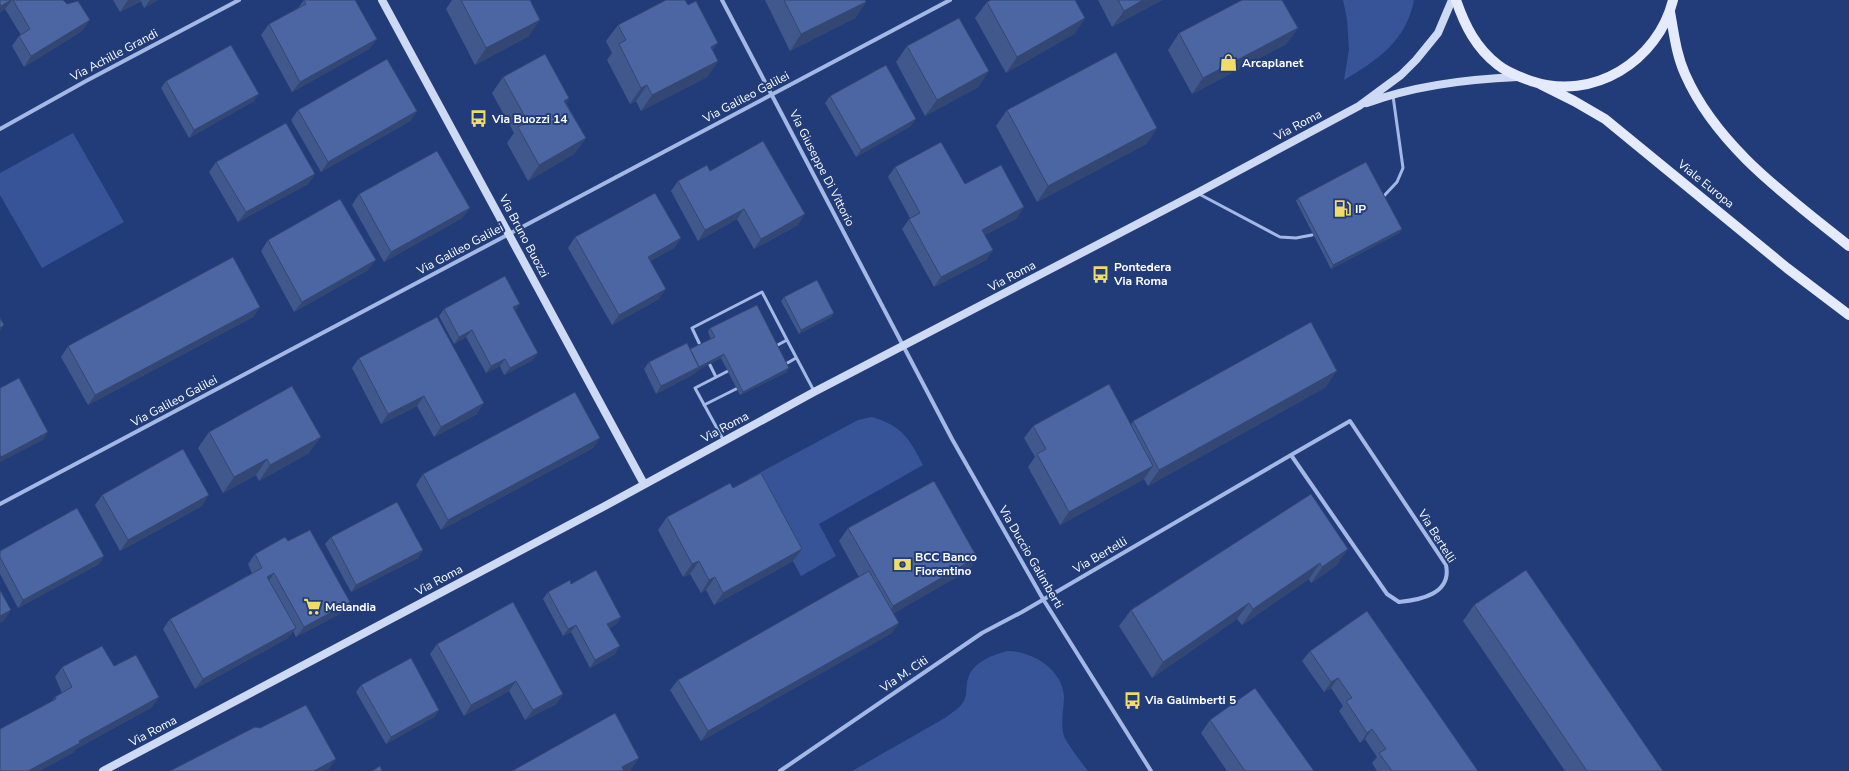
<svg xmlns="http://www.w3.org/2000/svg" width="1849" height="771" font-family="'Nunito Sans',sans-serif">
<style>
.green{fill:#365497}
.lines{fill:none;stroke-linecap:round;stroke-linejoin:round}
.lane{stroke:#a4b8e5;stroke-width:3}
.street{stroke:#a4b8e5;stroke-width:4}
.secondary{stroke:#ced9f4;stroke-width:8}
.primary{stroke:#e5ebfc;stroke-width:10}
.wall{fill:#40588c}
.shaded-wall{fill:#344772}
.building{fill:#4b66a3;stroke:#344772}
.labels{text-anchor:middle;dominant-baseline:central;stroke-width:4;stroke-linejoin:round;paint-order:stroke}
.street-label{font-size:12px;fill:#fff;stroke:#223c7a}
.poi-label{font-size:12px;font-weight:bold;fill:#fff;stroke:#223c7a;text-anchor:start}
</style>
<rect width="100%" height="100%" fill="#223c7a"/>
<!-- green -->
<path class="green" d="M1343,0H1414C1406,41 1378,60 1344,80L1349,50L1347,19Z
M73,133L124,222L42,268L0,195V173Z
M872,417C902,426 909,438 923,465L819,524L836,556L801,576L748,479L858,420Z
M1007,651C1032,651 1062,669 1064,696C1064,709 1060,723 1064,736C1067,744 1082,763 1088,771H852L945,718C951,713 960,708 964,701C967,695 966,689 967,683C970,663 990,656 1007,651Z"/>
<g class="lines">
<!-- lane -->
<path class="lane" d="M1199,194L1280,237L1296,238L1312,235
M1382,198L1397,182L1403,168L1393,96
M701,347L692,328L762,292L787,340
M774,347L787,340L814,391
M708,361L716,377
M784,365L796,358
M704,405L740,387
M724,441L695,388L730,370"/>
<!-- street -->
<path class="street" d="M722,0L952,439L1043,599L1151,771
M0,129L86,81L239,0
M0,504L950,0
M780,771L982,633L1022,612L1291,455L1387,594L1399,602C1420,600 1452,594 1446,565L1350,421L1291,455"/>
<!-- secondary -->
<path class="secondary" d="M382,0L644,484
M1367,103C1416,85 1467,79 1518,77
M103,771L603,507L814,392L1197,193L1359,106L1401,75L1416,60L1438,33L1452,0"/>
<!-- primary -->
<path class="primary" d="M1456,0C1465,26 1476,48 1498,65C1508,73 1520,77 1531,81C1593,102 1658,61 1673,0
M1670,12C1674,33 1676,54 1685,74C1717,147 1788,197 1849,246
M1540,84L1574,101L1605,119L1787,268L1849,315"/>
</g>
<!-- wall -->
<path class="wall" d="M0,0H63L82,31L24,67L12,46L19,36L21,35L5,9L0,12Z
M113,0H158L144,8L141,1L120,12Z
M304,0H355L377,39L369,49L292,92L261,35L269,24L298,8Z
M452,0H530L529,36L475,65L446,9Z
M765,0H865L866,2L855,18L790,51Z
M1098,0H1162L1112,27Z
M987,2L1085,18L1074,34L1006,73L975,18Z
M618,25L713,51L718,61L707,77L641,111L636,101L630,104L607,60L612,53L606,41Z
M1298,28L1286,44L1192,94L1168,50L1179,33Z
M907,46L989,71L978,87L925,116L896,62Z
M503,77L569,98L566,103L586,138L574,154L528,181L507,143L514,133L492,93Z
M166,81L254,101L189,138L161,88Z
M830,96L911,126L856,157L825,103Z
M298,110L417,111L410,121L321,172L291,120Z
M1007,110L1157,128L1146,144L1037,202L996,126Z
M216,162L315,174L308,184L238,222L209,172Z
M895,167L965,184L1017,218L985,235L993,250L986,260L934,287L902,229L910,218L888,177Z
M710,171L798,225L754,249L737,219L698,241L671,191L678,181Z
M359,194L470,208L462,218L384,262L352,205Z
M1298,198L1402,229L1399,233L1331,269L1296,201Z
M575,237L681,238L674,248L650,261L659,299L612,325L568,248Z
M268,240L368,270L294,312L261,251Z
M784,297L834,313L831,317L799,334L781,301Z
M260,307L253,317L88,405L61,357L68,346Z
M444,309L515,311L533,360L504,375L500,366L486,373L466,337L454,344L439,316Z
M710,328L787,372L740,395L721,358L698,370L694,374L656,394L644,369L649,362L690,349L711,339L708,332Z
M359,358L477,414L434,437L417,406L381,424L352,368Z
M1326,387L1148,486L1144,479L1060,525L1028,467L1035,457L1024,438L1033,426L1131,425L1133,421Z
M209,432L309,453L259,481L256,475L223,493L198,448Z
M593,448L441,530L416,485L423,474Z
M733,488L802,549L793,561L714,605L706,590L701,593L690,574L683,577L658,530L667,517Z
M1311,494L1337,565L1311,583L1309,579L1242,625L1237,619L1152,678L1119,626L1131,610Z
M102,495L202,506L120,551L95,505Z
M848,528L977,557L969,570L894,613L892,633L701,741L670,690L678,680L859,577L839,541Z
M331,537L423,550L418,558L351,592L325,544Z
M288,541L350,602L343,612L296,637L293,631L288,638L195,689L163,629L170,619L252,573L248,564L255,554Z
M0,551L104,556L99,564L18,608L0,574Z
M571,584L621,617L616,624L609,628L615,654L590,668L571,632L563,636L543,599L548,592Z
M1474,605L1663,771H1565L1463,621Z
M437,644L563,694L556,704L525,720L509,691L464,716L430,654Z
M1310,651L1478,771H1377L1372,763L1377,757L1365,739L1360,743L1339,711L1343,706L1331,688L1324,692L1302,661Z
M114,666L152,707L76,749L73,753L52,701L55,697L62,693L55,677L62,667Z
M361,685L439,710L434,717L386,744L356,692Z
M1210,720L1314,771H1227L1201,733Z"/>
<!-- shaded-wall -->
<path class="shaded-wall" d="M11,0H12L5,9L0,12V7L1,6Z
M128,0H141L120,12Z
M150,0H158L144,8Z
M1143,0H1162L1112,27L1124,11Z
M866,2L855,18L790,51L801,34Z
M1085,18L1074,34L1006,73L1017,57Z
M90,20L82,31L24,67L31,56Z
M540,20L529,36L475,65L486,48Z
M1298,28L1286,44L1192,94L1203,78Z
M377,39L369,49L292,92L300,82Z
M718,43L707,59L711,47Z
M718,61L707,77L641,111L652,95Z
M989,71L978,87L925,116L937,100Z
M647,85L636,101L630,104L641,88Z
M259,94L254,101L189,138L194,130Z
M569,98L558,115L564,101Z
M417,111L410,121L321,172L328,162Z
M916,119L911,126L856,157L861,150Z
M1157,128L1146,144L1037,202L1048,186Z
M586,138L574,154L528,181L539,165Z
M315,174L308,184L238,222L246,212Z
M1024,207L1017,218L975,240L982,230Z
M470,208L462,218L384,262L391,252Z
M744,209L737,219L698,241L705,230Z
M805,214L798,225L754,249L761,239Z
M1402,229L1399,233L1331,269L1333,265Z
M681,238L674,248L640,267L648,257Z
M993,250L986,260L934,287L941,277Z
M376,260L368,270L294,312L302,302Z
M666,289L659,299L612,325L619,315Z
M520,304L515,311L513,307Z
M260,307L253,317L88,405L95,395Z
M834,313L831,317L799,334L801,330Z
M4,325L0,331V328Z
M472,330L466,337L454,344L459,337Z
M538,353L533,360L504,375L510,368Z
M724,354L721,358L698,370L694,374L656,394L661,386Z
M505,359L500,366L486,373L491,366Z
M789,368L787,372L740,395L743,392Z
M1337,371L1326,387L1148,486L1159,470Z
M424,396L417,406L381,424L388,414Z
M484,403L477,414L434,437L441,427Z
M48,432L43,440L0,462V459L1,457Z
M321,437L309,453L259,481L270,465Z
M600,438L593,448L441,530L448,520Z
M267,459L256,475L223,493L234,477Z
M1153,466L1144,479L1060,525L1069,512Z
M209,495L202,506L120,551L128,540Z
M802,549L793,561L714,605L723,593Z
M1348,549L1337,565L1311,583L1322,567Z
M423,550L418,558L351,592L356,585Z
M104,556L99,564L18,608L23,600Z
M977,557L969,570L884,619L893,606Z
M699,561L690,574L683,577L692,564Z
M1320,563L1309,579L1242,625L1253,609Z
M274,573L267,584V577Z
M715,577L706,590L701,593L709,580Z
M350,602L343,612L296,637L304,627Z
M1249,603L1237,619L1152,678L1163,662Z
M11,610L4,621L0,623V616Z
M621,617L616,624L602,631L607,624Z
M899,623L892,633L701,741L708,731Z
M576,625L571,632L563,636L568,629Z
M296,628L288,638L195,689L203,679Z
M620,646L615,654L590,668L595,660Z
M1338,678L1331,688L1324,692L1331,682Z
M516,681L509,691L464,716L471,705Z
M563,694L556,704L525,720L533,710Z
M159,697L152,707L76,749L73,753L40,771H28L79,741Z
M439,710L434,717L386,744L391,737Z
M1372,729L1365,739L1360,743L1367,733Z
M639,758L630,771H619L622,767Z
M336,759L329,769L325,771H314Z"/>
<!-- building -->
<path class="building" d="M0,0H11L1,6L0,4Z
M13,0H63L67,4L78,1L90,20L31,56L19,36L30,29Z
M304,0H355L377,39L300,82L269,24L306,4Z
M461,0H530L540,20L486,48Z
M666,0H685L688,5L696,1L718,43L711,47L718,61L652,95L647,85L641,88L619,44L626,40L618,25Z
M784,0H865L866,2L801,34Z
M991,0H1075L1085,18L1017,57L987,2Z
M1118,0H1143L1124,11Z
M1242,0H1282L1298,28L1203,78L1179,33Z
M959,18L989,71L937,100L907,46Z
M231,45L259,94L194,130L166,81Z
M1116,52L1157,128L1048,186L1007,110Z
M545,54L569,98L564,101L586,138L539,165L518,127L528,122L503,77Z
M387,59L417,111L328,162L298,110Z
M886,65L916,119L861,150L830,96Z
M286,123L315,174L246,212L216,162Z
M763,141L805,214L761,239L744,209L705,230L678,181L707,165L710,171Z
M941,142L965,184L1001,165L1024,207L982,230L993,250L941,277L909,219L920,213L895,167Z
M437,151L470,208L391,252L359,194Z
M1366,162L1402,229L1333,265L1298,198Z
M655,193L681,238L648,257L666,289L619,315L575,237Z
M340,199L376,260L302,302L268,240Z
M233,257L260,307L95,395L68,346Z
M505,276L520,304L513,307L538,353L510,368L505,359L491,366L472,330L459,337L444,309Z
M817,280L834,313L801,330L784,297Z
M757,305L789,368L743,392L724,354L699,367L690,349L715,337L710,328Z
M437,317L484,403L441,427L424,396L388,414L359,358Z
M0,318L4,325L0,328Z
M1311,322L1337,371L1159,470L1133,421Z
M687,343L699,367L661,386L649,362Z
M19,378L48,432L1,457L0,454V388Z
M1109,384L1153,466L1069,512L1037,454L1046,449L1033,426Z
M292,386L321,437L270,465L267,459L234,477L209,432Z
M575,392L600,438L448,520L423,474Z
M183,449L209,495L128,540L102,495Z
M761,473L802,549L723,593L715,577L709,580L699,561L692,564L667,517L730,483L733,488Z
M934,481L977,557L893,606L848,528Z
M1311,494L1348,549L1322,567L1320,563L1253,609L1249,603L1163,662L1131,610Z
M397,502L423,550L356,585L331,537Z
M77,508L104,556L23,600L0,557V551Z
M310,530L350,602L304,627L274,573L267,577L296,628L203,679L170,619L262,568L255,554L285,537L288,541Z
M596,570L621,617L607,624L620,646L595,660L576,625L568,629L548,592L570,580L571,584Z
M1526,570L1663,771H1587L1474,605Z
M869,571L899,623L708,731L678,680Z
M0,590L11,610L0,616Z
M513,602L563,694L533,710L516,681L471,705L437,644Z
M1367,611L1478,771H1392L1379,753L1386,749L1372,729L1367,733L1346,701L1352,698L1338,678L1331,682L1310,651Z
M102,646L114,666L136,655L159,697L79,741L80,743L28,771H0V729L56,699L55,697L72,687L62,667Z
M411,658L439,710L391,737L361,685Z
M1255,688L1314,771H1245L1210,720Z
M306,705L336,759L314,771H170L255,727L260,728Z
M615,713L639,758L622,767L624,771H512Z
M380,766L382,771H372Z"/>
<!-- icons -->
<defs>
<symbol id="shop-bare" viewBox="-9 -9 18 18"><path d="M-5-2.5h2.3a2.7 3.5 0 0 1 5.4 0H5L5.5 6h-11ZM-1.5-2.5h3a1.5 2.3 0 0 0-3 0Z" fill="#f0dc67" stroke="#223c7a" stroke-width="2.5" paint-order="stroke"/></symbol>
<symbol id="bus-bare" viewBox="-9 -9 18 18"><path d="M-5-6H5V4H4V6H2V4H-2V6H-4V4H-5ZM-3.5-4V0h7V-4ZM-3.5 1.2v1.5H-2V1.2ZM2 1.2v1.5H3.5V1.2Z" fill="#f0dc67" stroke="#223c7a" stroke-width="2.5" paint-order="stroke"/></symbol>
<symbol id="fuel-bare" viewBox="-9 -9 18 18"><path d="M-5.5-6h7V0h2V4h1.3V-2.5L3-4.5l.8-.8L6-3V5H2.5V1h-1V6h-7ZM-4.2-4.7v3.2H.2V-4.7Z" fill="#f0dc67" stroke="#223c7a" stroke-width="2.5" paint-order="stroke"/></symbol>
<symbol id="bank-bare" viewBox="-9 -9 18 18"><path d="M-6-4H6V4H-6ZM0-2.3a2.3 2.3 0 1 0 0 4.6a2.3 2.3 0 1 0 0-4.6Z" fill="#f0dc67" stroke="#223c7a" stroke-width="2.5" paint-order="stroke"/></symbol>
<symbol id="supermarket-bare" viewBox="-9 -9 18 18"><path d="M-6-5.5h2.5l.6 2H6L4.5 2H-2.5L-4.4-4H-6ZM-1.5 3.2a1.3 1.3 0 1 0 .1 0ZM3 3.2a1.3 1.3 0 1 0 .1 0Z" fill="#f0dc67" stroke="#223c7a" stroke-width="2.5" paint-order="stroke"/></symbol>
</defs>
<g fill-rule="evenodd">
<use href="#shop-bare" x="1216" y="50" width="25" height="25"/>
<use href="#bus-bare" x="466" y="106" width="25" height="25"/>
<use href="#fuel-bare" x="1330" y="196" width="25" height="25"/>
<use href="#bus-bare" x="1088" y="262" width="25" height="25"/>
<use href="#bank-bare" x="890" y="552" width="25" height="25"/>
<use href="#supermarket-bare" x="300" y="594" width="25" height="25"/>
<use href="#bus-bare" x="1120" y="688" width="25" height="25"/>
</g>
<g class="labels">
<!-- street labels -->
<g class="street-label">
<text transform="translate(114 55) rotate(-28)">Via Achille Grandi</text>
<text transform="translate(746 97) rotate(-28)">Via Galileo Galilei</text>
<text transform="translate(1298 125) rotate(-28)">Via Roma</text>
<text transform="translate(822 168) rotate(63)">Via Giuseppe Di Vittorio</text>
<text transform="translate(1706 184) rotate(39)">Viale Europa</text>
<text transform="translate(524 236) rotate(62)">Via Bruno Buozzi</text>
<text transform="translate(460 249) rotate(-28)">Via Galileo Galilei</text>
<text transform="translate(1012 276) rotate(-28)">Via Roma</text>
<text transform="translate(174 401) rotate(-28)">Via Galileo Galilei</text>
<text transform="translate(725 427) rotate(-28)">Via Roma</text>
<text transform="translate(1437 536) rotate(58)">Via Bertelli</text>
<text transform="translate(1100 555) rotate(-30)">Via Bertelli</text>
<text transform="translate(1031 557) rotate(60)">Via Duccio Galimberti</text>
<text transform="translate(439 580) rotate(-28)">Via Roma</text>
<text transform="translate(904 674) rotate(-34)">Via M. Citi</text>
<text transform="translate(153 731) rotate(-28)">Via Roma</text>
</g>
<!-- poi labels -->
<g class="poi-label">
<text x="1242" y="63">Arcaplanet</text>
<text x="492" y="119">Via Buozzi 14</text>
<text x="1355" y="209">IP</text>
<text x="1114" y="267">Pontedera<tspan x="1114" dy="14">Via Roma</tspan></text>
<text x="915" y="557">BCC Banco<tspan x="915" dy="14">Fiorentino</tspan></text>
<text x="325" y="607">Melandia</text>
<text x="1145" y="700">Via Galimberti 5</text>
</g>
</g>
</svg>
